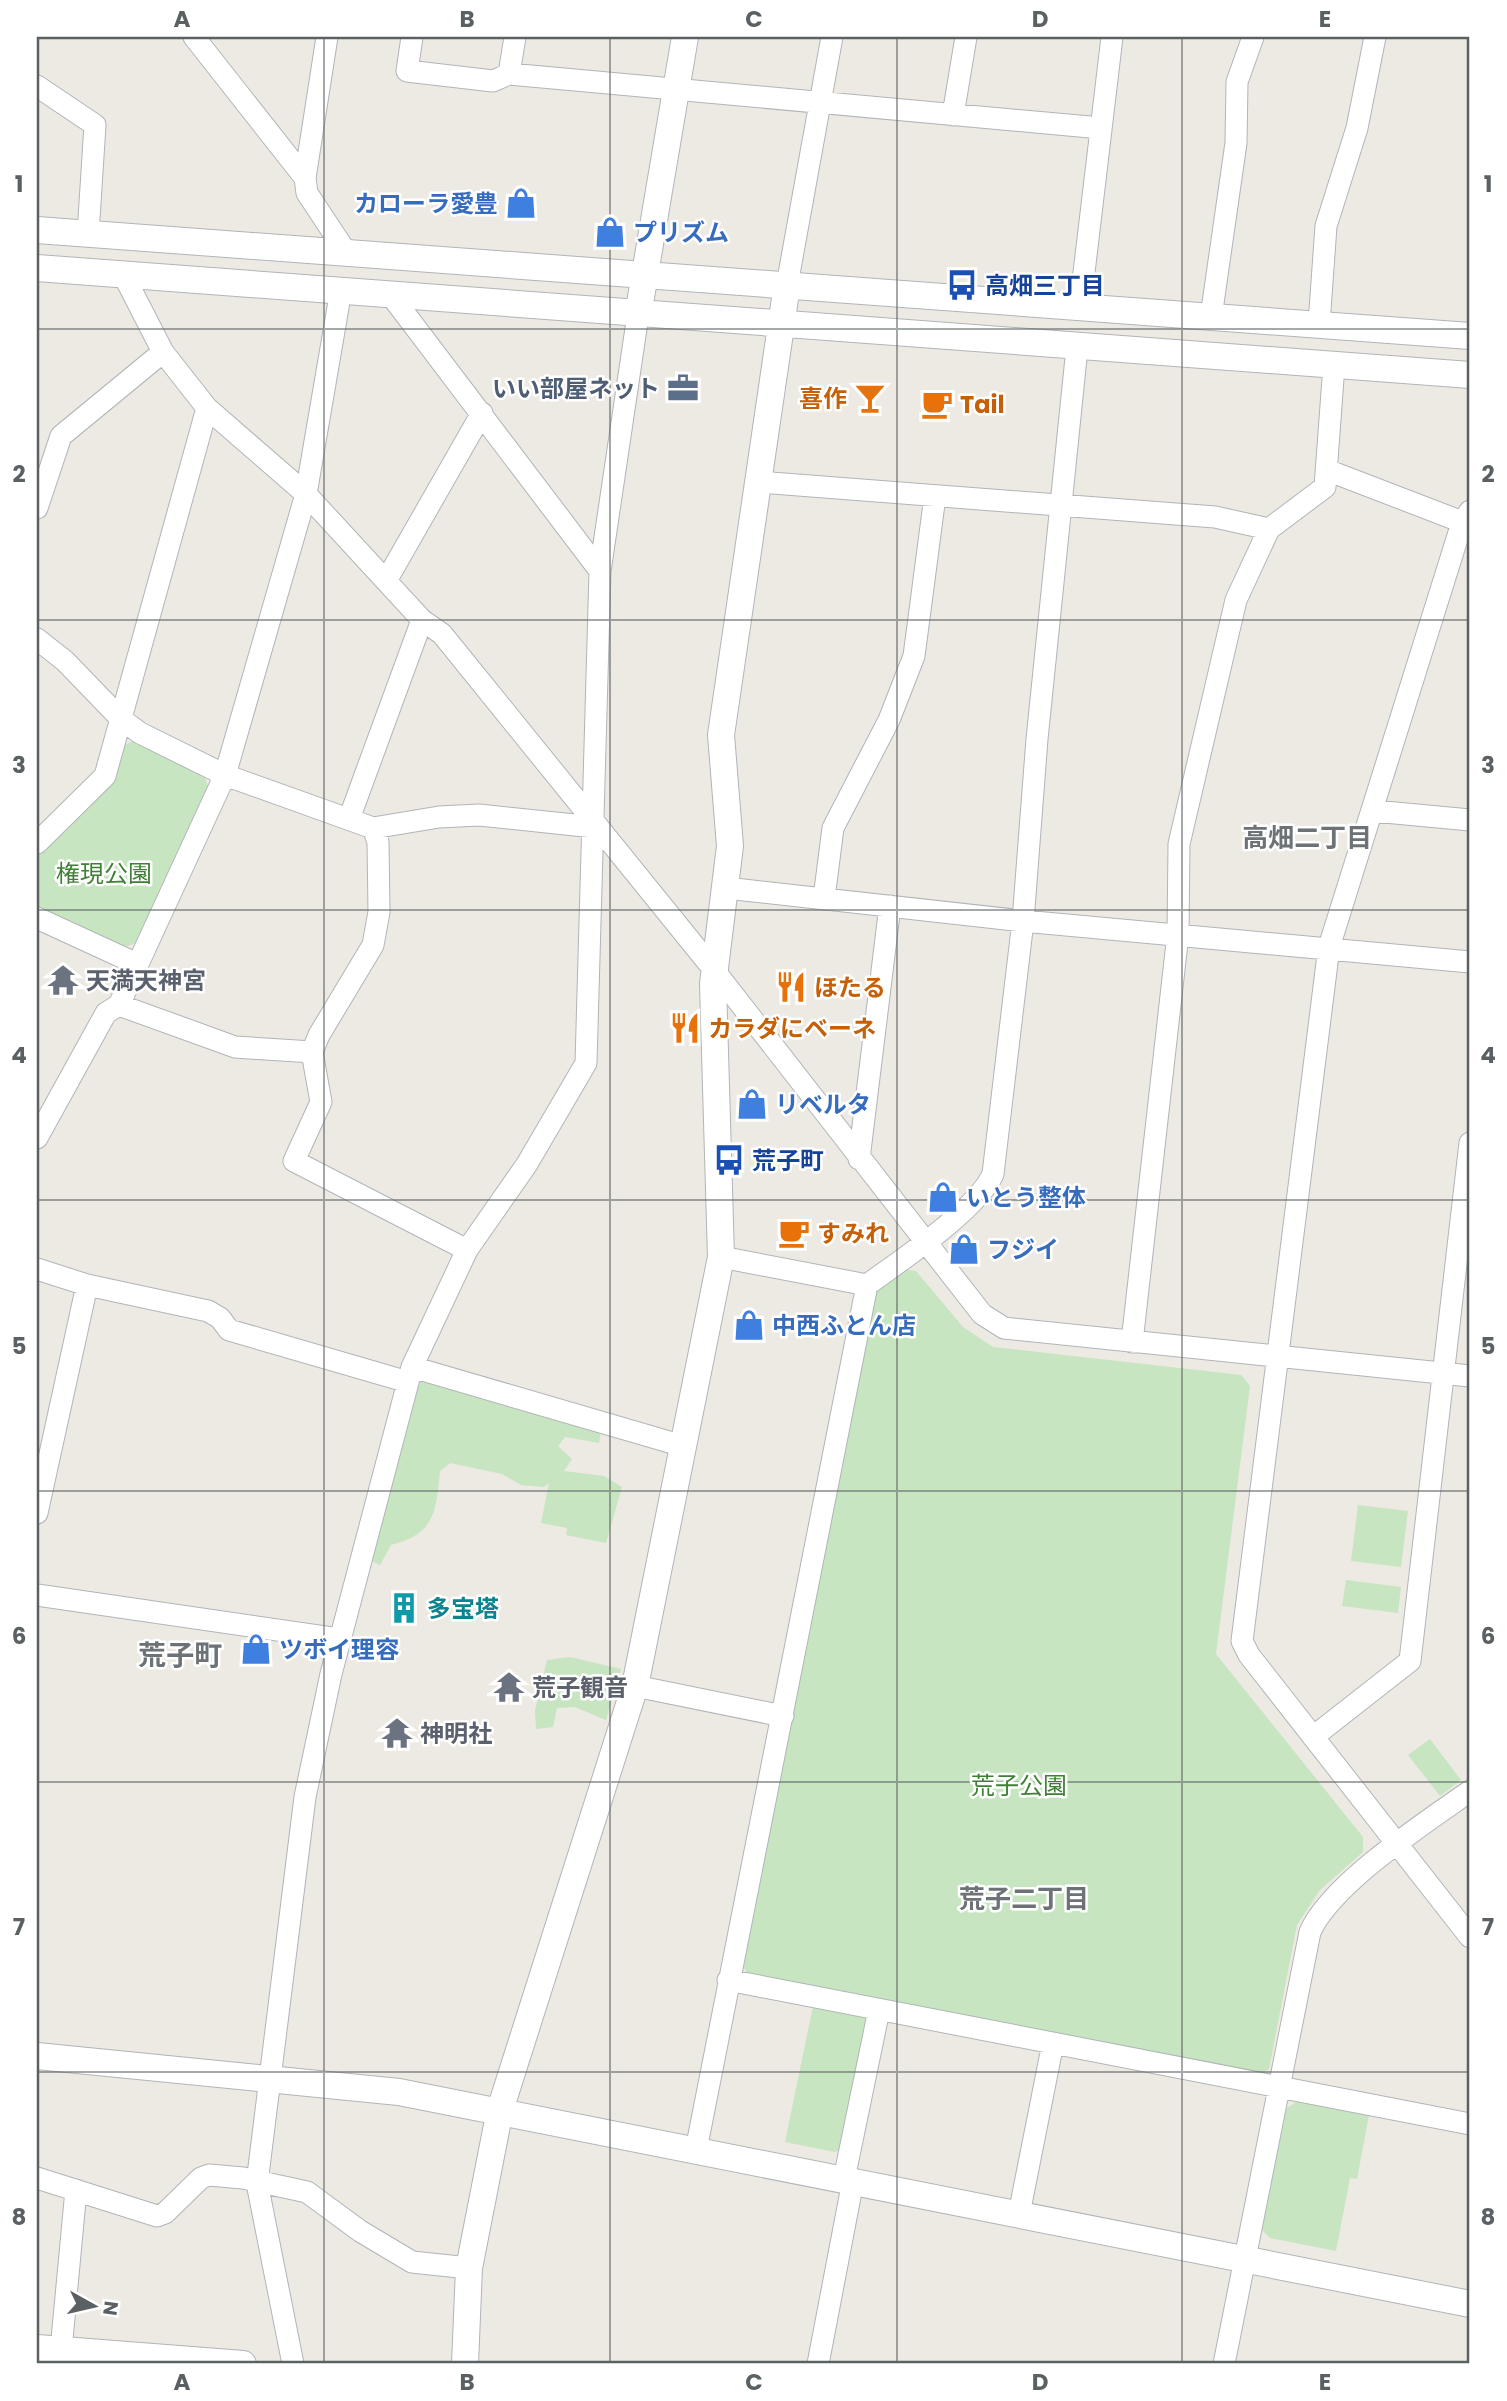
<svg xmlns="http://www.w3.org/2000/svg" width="1507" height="2401" font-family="Poppins,'Noto Sans JP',sans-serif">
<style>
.green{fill:#c7e5c0}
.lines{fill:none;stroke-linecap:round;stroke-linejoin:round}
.minor-casing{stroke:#b1b5b8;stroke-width:23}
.tertiary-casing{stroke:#b1b5b8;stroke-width:28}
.minor{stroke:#fff;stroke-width:21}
.tertiary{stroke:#fff;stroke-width:26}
.grid{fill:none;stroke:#5b6063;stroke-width:2;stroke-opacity:0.55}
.labels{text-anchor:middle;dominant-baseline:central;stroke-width:5;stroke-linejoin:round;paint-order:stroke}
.shop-label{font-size:24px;font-weight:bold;fill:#366cbe;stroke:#fff;text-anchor:start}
.transit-label{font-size:24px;font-weight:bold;fill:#164399;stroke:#fff;text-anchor:start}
.service-label{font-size:24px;font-weight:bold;fill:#4e5e75;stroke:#fff;text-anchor:end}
.food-label{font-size:24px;font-weight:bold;fill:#c56008;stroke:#fff;text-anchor:start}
.park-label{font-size:24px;fill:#408036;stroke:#fff}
.worship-label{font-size:24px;font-weight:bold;fill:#5b616d;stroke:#fff;text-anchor:start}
.culture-label{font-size:24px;font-weight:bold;fill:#0d838f;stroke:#fff;text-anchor:start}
.neighbourhood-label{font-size:26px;font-weight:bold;fill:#6c7275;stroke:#fff}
.quarter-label{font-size:28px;font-weight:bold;fill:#6c7275;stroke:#fff}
.neatline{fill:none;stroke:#5b6063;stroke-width:2.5}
.grid-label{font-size:23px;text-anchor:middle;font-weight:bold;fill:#5b6063}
</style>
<rect width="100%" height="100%" fill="#ede9e3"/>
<!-- green -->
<path class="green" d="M135,740L205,778L209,789L138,942L120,949L37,911V855L115,779L124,745Z
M900,1269L916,1271L963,1327L993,1347L1241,1375L1250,1386L1216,1654L1363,1837V1852L1320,1890L1297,1925L1269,2069L1261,2074L747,1973L743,1966L876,1291Z
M420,1377L601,1431L599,1443L565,1437L558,1446L572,1459L564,1471L604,1476L622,1487L606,1543L566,1535L567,1528L541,1523L549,1483L544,1487L521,1485L502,1474L450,1463L440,1471C436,1512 435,1534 391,1545L380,1565L369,1560Z
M1358,1505L1408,1511L1401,1567L1351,1561Z
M1346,1580L1401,1587L1398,1613L1342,1606Z
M570,1657L621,1669L606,1720L575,1707L557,1708L553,1727L536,1729L535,1711L547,1660Z
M1430,1739L1461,1780L1440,1796L1408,1755Z
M813,2006L865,2016L869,2023L844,2149L835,2152L785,2142Z
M1296,2102L1369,2115L1357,2179L1350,2178L1336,2251L1270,2238L1261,2229L1286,2109Z"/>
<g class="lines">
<defs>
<path id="minor" d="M194,37L305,178L307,193L348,255
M412,37L407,71L493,81L509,74
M515,37L509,74L1101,128
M37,86L95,125L88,234
M953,115L966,37
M305,178L327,37
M123,274L163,352L207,408L306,494L422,620L442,634L714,970L982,1314L1004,1328L1470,1376
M787,285L832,37
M390,294L600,571
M1080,306L1112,37
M1211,317L1236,143L1237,82L1253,37
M1319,324L1326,226L1357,128L1375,37
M1327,470L1470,525
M758,482L1215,517L1269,529
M37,508L61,436L163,352
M1470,511L1462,523L1329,947L1242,1641L1249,1655L1470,1937
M386,581L482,413
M37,639L65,661L121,719L140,733L225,775L373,828L439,817L479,815L594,827
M1374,811L1470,820
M349,819L422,620
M373,828L378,842L379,912L373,945L319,1035L312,1052L321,1102L294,1161L467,1250
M37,843L105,776L207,408
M726,888L1023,921L1470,962
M824,898L833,828L889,720L914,656L935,496
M37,918L137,964
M119,1005L235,1047L312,1052
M37,1138L106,1013L119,1005L225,775L306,494L341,290
M859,1159L890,906
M721,1257L867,1285C900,1261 978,1209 993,1174L1023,921L1037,739L1077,348
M37,1269L87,1285L208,1311L220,1318L229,1330L408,1382
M1132,1342L1178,934L1179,844L1236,600L1269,529L1325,487L1334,365
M412,1367L683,1446
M37,1513L87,1285
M37,1595L339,1639
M635,1686L783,1716
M1313,1737L1410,1661L1470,1143
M728,1980L1470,2124
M696,2150L867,1285
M37,2178L157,2216L165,2213L201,2178L209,2175L243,2178L307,2192L360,2231L412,2262L469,2268
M844,2179L879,2010
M1019,2214L1053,2043
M61,2350L76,2190
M293,2364L257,2183L305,1797L331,1674L412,1367L467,1250L527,1164L586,1063L600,571L638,315
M818,2364L853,2181
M1224,2364L1310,1932C1331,1884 1426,1822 1470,1791"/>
<path id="tertiary" d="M37,230L1470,336
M37,268L1470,375
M638,315L685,37
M37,2056L399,2092L1470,2304
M37,2348L243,2364
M465,2364L469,2268L500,2110L635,1686L721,1257L713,984L730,846L721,735L787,285"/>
</defs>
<!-- minor casing -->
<use href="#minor" class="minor-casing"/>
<!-- tertiary casing -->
<use href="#tertiary" class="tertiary-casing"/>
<!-- minor -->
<use href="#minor" class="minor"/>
<!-- tertiary -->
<use href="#tertiary" class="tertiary"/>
</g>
<!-- grid -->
<path class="grid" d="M324,37V2364M610,37V2364M897,37V2364M1182,37V2364M37,329H1470M37,620H1470M37,910H1470M37,1200H1470M37,1491H1470M37,1782H1470M37,2072H1470"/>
<!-- icons -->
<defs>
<symbol id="shop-bare" viewBox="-9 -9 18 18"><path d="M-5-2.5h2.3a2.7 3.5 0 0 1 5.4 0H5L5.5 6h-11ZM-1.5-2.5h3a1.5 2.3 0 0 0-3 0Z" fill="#3f7fe0" stroke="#fff" stroke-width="2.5" paint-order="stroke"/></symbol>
<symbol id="bus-bare" viewBox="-9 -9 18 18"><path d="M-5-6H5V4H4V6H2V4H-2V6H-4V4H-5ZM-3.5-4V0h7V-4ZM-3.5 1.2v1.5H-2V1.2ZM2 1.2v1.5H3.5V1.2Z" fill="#1a4fb4" stroke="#fff" stroke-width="2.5" paint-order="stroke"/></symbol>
<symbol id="office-bare" viewBox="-9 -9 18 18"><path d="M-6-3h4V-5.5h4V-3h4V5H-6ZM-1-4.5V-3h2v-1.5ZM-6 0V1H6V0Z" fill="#5c6f8a" stroke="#fff" stroke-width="2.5" paint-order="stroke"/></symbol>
<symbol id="bar-bare" viewBox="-9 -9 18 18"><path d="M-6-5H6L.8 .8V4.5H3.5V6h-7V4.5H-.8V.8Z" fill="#e8710a" stroke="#fff" stroke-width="2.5" paint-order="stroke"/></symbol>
<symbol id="cafe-bare" viewBox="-9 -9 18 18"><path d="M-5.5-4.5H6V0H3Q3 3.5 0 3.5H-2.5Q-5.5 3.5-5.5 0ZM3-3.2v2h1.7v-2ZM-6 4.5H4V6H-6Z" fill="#e8710a" stroke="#fff" stroke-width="2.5" paint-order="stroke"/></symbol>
<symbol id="temple-bare" viewBox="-9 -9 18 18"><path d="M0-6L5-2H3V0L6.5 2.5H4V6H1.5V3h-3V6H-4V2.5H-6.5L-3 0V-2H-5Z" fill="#6b7280" stroke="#fff" stroke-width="2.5" paint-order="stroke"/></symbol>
<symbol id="restaurant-bare" viewBox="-9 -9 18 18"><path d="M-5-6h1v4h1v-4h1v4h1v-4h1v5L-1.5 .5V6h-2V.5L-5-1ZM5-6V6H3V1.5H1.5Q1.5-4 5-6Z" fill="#e8710a" stroke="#fff" stroke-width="2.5" paint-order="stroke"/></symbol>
<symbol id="building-bare" viewBox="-9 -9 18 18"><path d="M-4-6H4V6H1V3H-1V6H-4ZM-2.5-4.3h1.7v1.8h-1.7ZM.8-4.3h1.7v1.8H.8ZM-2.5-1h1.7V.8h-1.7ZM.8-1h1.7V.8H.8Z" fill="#0f9aa8" stroke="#fff" stroke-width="2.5" paint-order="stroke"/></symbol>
</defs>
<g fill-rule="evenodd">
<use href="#shop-bare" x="499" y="181" width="44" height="44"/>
<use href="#shop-bare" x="588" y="210" width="44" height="44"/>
<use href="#bus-bare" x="940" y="263" width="44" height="44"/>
<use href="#office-bare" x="661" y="366" width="44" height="44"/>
<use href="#bar-bare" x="848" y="376" width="44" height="44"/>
<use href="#cafe-bare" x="915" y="382" width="44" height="44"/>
<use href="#temple-bare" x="41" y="958" width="44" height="44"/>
<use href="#restaurant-bare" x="769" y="965" width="44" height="44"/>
<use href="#restaurant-bare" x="663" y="1006" width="44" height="44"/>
<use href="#shop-bare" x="730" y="1082" width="44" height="44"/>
<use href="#bus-bare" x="707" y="1138" width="44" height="44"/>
<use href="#shop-bare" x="921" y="1175" width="44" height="44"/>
<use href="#cafe-bare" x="772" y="1211" width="44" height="44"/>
<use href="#shop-bare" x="942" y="1227" width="44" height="44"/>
<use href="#shop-bare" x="727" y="1303" width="44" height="44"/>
<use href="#building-bare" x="382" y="1586" width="44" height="44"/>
<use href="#shop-bare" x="234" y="1627" width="44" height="44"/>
<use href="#temple-bare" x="487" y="1665" width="44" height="44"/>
<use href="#temple-bare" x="375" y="1711" width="44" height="44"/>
</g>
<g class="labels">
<!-- shop labels -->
<g class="shop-label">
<text x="498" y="203" text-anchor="end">カローラ愛豊</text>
<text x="633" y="232">プリズム</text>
<text x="775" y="1104">リベルタ</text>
<text x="966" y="1197">いとう整体</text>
<text x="987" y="1249">フジイ</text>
<text x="772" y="1325">中西ふとん店</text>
<text x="279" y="1649">ツボイ理容</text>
</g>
<!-- transit labels -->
<g class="transit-label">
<text x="985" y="285">高畑三丁目</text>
<text x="752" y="1160">荒子町</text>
</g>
<!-- service labels -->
<g class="service-label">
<text x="660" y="388">いい部屋ネット</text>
</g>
<!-- food labels -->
<g class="food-label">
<text x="847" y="398" text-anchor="end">喜作</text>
<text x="960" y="404">Tail</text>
<text x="814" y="987">ほたる</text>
<text x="708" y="1028">カラダにベーネ</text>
<text x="817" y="1233">すみれ</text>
</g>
<!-- park labels -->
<g class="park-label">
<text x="104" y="873">権現公園</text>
<text x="1019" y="1785">荒子公園</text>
</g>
<!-- worship labels -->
<g class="worship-label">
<text x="86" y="980">天満天神宮</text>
<text x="532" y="1687">荒子観音</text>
<text x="420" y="1733">神明社</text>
</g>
<!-- culture labels -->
<g class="culture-label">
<text x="427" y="1608">多宝塔</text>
</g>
<!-- neighbourhood labels -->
<g class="neighbourhood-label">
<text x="1307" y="838">高畑二丁目</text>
<text x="1024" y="1899">荒子二丁目</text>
</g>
<!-- quarter labels -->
<g class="quarter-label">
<text x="180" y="1655">荒子町</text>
</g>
</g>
<!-- border -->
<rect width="1507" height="2401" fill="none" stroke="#ffffff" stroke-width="77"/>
<!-- north arrow -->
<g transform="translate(94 2306) rotate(98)" stroke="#ffffff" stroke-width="5" paint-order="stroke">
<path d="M0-5L12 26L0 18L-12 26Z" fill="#5b6063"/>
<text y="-10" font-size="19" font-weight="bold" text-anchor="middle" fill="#5b6063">N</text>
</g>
<rect x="38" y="38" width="1430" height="2324" class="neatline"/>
<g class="grid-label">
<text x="182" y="27">A</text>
<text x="467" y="27">B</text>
<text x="754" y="27">C</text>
<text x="1040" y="27">D</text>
<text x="1325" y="27">E</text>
<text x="19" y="192">1</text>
<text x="1488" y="192">1</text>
<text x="19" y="482">2</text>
<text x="1488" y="482">2</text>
<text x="19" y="773">3</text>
<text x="1488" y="773">3</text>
<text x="19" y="1063">4</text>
<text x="1488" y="1063">4</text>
<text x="19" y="1354">5</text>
<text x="1488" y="1354">5</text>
<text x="19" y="1644">6</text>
<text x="1488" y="1644">6</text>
<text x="19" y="1935">7</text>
<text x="1488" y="1935">7</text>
<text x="19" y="2225">8</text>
<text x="1488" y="2225">8</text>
<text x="182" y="2390">A</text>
<text x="467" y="2390">B</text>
<text x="754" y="2390">C</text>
<text x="1040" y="2390">D</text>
<text x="1325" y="2390">E</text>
</g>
</svg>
